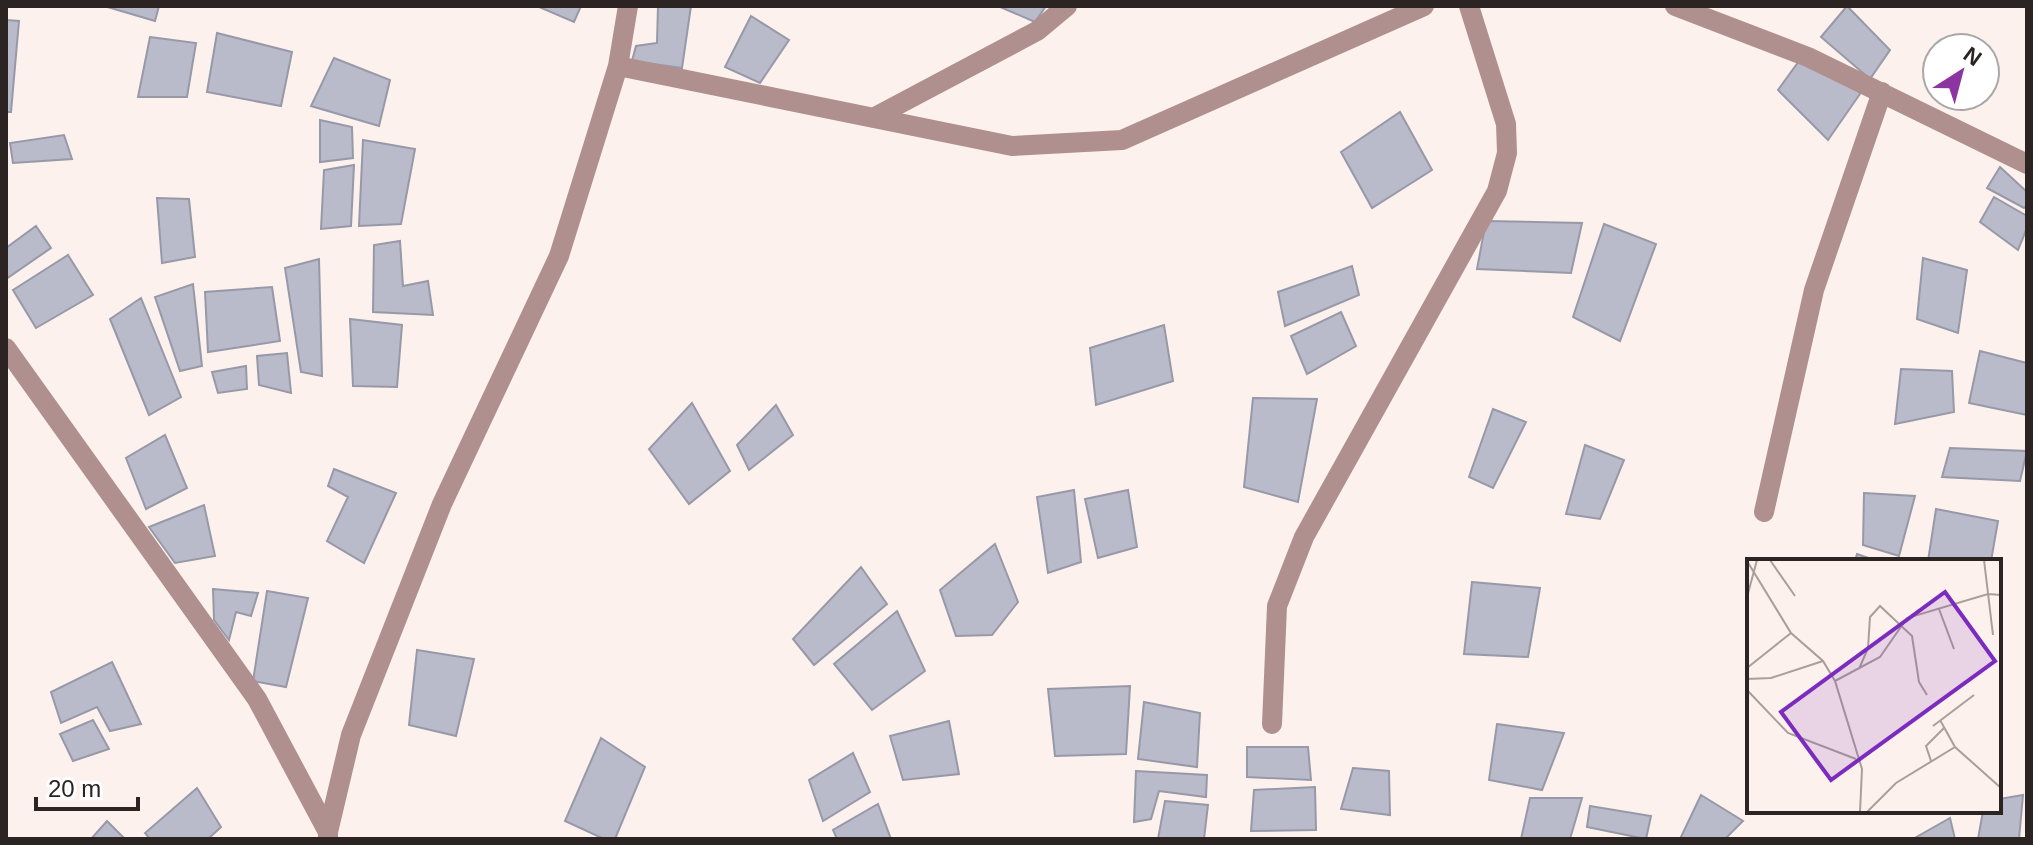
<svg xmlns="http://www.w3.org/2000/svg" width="2033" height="845" font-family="Helvetica,sans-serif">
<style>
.building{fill:#b9baca;stroke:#9798a8;stroke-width:2}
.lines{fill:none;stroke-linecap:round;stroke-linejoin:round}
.minor{stroke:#b0908f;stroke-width:20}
.inset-road{fill:none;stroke:#a89f9b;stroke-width:2}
.view{fill:#7b2cbf;fill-opacity:0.15;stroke:#7b2cbf;stroke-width:4}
.inset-edge{fill:none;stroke:#2b2422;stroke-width:4}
</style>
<rect width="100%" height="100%" fill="#fcf1ec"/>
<!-- building -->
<path class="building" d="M104,6H159L155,21Z
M537,6H581L574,22Z
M658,6H691L682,68L632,61L636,46L657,43Z
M998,6H1046L1035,22Z
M1847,6L1890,50L1870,79L1821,37Z
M751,16L789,40L760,83L725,67Z
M6,20L19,21L11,112H6Z
M217,33L292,52L281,106L207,92Z
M150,37L196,43L187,97H138Z
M334,58L390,80L379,126L311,106Z
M1799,61L1862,91L1828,140L1778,90Z
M1400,112L1432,170L1372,208L1341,152Z
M320,120L352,127L353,158L320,162Z
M64,135L72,159L13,163L10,143Z
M363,140L415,149L401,224L359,226Z
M354,165L351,226L321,229L324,170Z
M2000,167L2027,192V205L2024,208L1987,188Z
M1994,197L2027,216V228L2018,250L1980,222Z
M157,198L189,199L195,257L162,263Z
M1486,221L1582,223L1571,273L1477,269Z
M1604,224L1656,244L1620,341L1573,317Z
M36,226L51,248L6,279V248Z
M400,241L403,286L428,281L433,315L373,312L374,245Z
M68,255L93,295L36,328L13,290Z
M1923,258L1967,270L1958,333L1917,319Z
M319,259L322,376L301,372L285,268Z
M1352,266L1359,295L1285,326L1278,292Z
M193,284L202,366L180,371L155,297Z
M272,287L280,341L208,352L205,292Z
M141,298L181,397L149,415L110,319Z
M1341,312L1356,346L1307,374L1291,336Z
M350,319L402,325L397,387L353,386Z
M1164,325L1173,381L1096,405L1090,348Z
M1980,351L2027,363V415L1969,403Z
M287,353L291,393L259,385L257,356Z
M246,366L247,389L218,393L212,372Z
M1901,369L1952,371L1954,412L1895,424Z
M1253,398L1317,399L1298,502L1244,487Z
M692,403L730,471L689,504L649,449Z
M776,405L793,435L749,470L737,445Z
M1493,409L1526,422L1493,488L1469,477Z
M165,435L187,488L146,509L126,458Z
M1585,445L1624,460L1600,519L1566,514Z
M1950,448L2027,451L2020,481L1942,477Z
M334,469L396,493L364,563L327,541L348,497L328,486Z
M1074,490L1081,562L1048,573L1037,497Z
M1128,490L1137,547L1098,558L1085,499Z
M1864,493L1915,496L1899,556L1863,545Z
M204,505L215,556L175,563L149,527Z
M1936,509L1998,521L1991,561H1928Z
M995,544L1018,602L992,635L956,636L940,590Z
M1857,554L1877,561H1855Z
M861,567L887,604L814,665L793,639Z
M1472,582L1540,588L1528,657L1464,654Z
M213,589L258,593L251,616L236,612L229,640L214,620Z
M267,591L308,598L286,687L253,681Z
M897,611L925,671L872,710L834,664Z
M417,650L474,659L456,736L409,725Z
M112,662L141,724L110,731L97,707L61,723L51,692Z
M1130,686L1126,754L1055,756L1048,689Z
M1144,702L1200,713L1197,767L1138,759Z
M93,720L109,749L73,761L60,734Z
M949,721L959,774L903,780L890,736Z
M1497,724L1564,733L1542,790L1489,780Z
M601,738L645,767L615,839H604L565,821Z
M1247,747H1308L1311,780L1247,777Z
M853,753L870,792L823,821L809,780Z
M1353,768L1389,771L1390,815L1341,809Z
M1136,771L1207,775L1206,797L1159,791L1151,819L1134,822Z
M1315,787L1316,830L1251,831L1254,790Z
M197,788L221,827L208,839H150L145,833Z
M1701,795L1743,821L1725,839H1680Z
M2023,795L2019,839H1978L1983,811H1999V799Z
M1530,798H1582L1570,839H1521Z
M1165,801L1208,805L1204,839H1158Z
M878,804L891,839H837L833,830Z
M1590,806L1651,816L1646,839L1587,827Z
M1950,818L1955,839H1913Z
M107,821L125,839H91Z"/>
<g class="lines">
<!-- minor -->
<path class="minor" d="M1675,6L1808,57L2027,164
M618,66L1012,146L1122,140L1424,6
M873,118L1037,31L1067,6
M6,348L257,699L328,832
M1764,512L1814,290L1882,92
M1272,724L1277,606L1304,537L1497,191L1507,153L1506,124L1469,6
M328,839V832L351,735L442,504L559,256L618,66L628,6"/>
</g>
<!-- overview -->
<g transform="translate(1747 559)">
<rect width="254" height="254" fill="#fcf1ec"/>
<path class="inset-road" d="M23,1L48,37M237,1L246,76M0,2L44,74L76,102L88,122L115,210L113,253M0,38L10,1M192,50L207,90M0,109L44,74M112,110L121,89L123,58L133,47L165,77L172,123L180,136M0,120L24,119L76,102M88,122L133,98L160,59L241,35L254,36M0,131L41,174L109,200M193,161L208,188L254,229M186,167L227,136M184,202L179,187L197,169M120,253L149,224L208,188"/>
<path class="view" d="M198,33L248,102L84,221L34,153Z"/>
<rect width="254" height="254" class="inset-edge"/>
</g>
<!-- border -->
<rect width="2033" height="845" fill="none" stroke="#2b2422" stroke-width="16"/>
<!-- north arrow -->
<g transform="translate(1961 72) rotate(36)"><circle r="38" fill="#ffffff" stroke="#aaa7a7" stroke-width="2"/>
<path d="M0-6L14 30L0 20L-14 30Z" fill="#8c34a0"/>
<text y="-12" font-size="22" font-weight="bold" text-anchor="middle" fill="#2b2422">N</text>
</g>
<!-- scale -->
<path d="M36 797v12h102v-12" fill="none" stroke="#2b2422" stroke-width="4"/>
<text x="48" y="797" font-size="24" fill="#2b2422" stroke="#ffffff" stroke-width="6" paint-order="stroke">20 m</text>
</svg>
